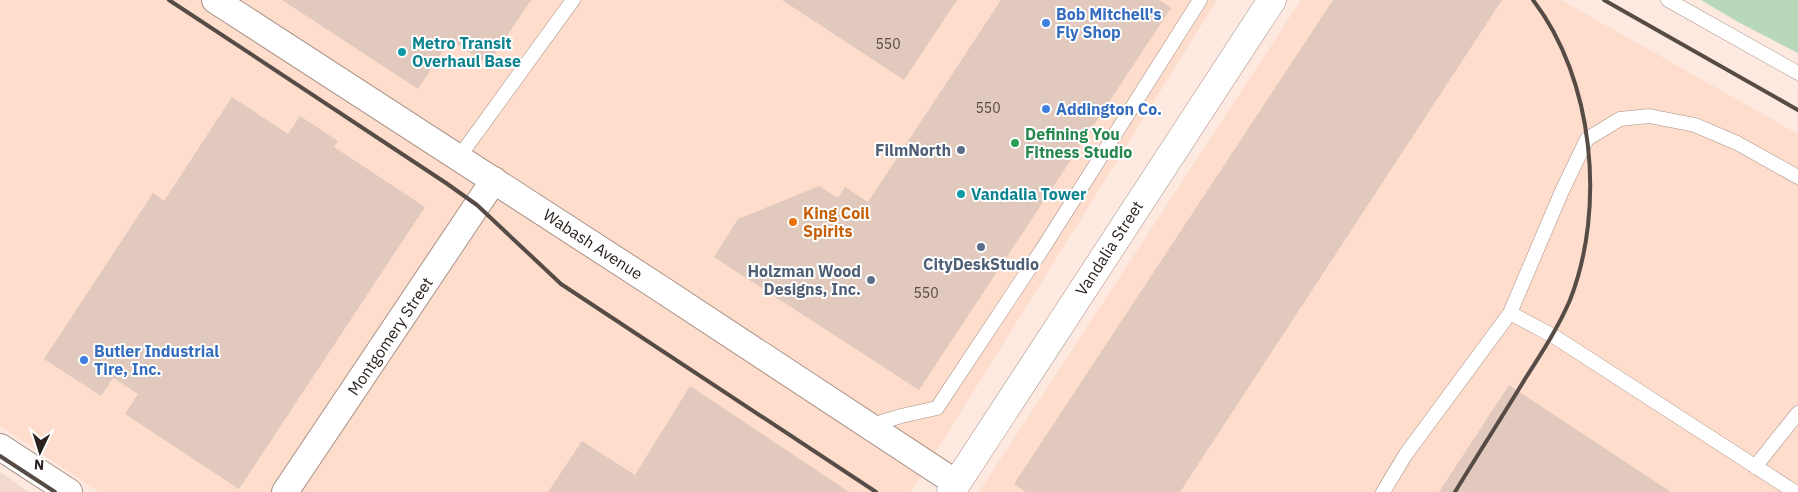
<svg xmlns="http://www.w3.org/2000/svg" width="1798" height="492" font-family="'IBM Plex Sans',sans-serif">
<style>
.commercial{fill:#f2dacf}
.built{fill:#feddcd}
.green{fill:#b7d8ba}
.building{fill:#e1c9bd}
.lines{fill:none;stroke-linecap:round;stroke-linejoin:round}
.service-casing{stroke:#a89186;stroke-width:15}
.minor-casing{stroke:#a89186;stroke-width:28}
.secondary-casing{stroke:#a89186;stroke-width:29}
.service{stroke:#fff;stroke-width:14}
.minor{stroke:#fff;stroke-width:26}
.secondary{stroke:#fff;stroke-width:28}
.rail{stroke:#564b45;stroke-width:4}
.shop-dot{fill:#3f7fe0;stroke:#fff;stroke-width:2}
.culture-dot{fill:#0f9aa8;stroke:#fff;stroke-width:2}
.leisure-dot{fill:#2e9e5b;stroke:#fff;stroke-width:2}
.service-dot{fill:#5c6f8a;stroke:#fff;stroke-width:2}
.food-dot{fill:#e8710a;stroke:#fff;stroke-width:2}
.labels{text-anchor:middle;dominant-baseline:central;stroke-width:4;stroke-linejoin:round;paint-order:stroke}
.number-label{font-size:14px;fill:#584b45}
.shop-label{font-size:16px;font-weight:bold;fill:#366cbe;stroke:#fff;text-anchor:start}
.culture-label{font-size:16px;font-weight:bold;fill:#0d838f;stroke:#fff;text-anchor:start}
.leisure-label{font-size:16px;font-weight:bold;fill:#27864d;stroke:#fff;text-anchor:start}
.service-label{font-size:16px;font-weight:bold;fill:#4e5e75;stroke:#fff;text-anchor:end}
.food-label{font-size:16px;font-weight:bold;fill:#c56008;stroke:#fff;text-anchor:start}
.street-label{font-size:16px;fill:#2a211d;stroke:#fff}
</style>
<rect width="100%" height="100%" fill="#fde9df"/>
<!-- commercial -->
<path class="commercial" d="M0,472L29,492H0Z"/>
<!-- built -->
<path class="built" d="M0,0H1217L911,492H99L0,426Z
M1301,0H1561L1798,134V492H979Z"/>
<!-- green -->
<path class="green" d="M1701,0H1798V53L1740,23Z"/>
<!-- building -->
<path class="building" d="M282,0H531L488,64L450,40L418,89Z
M782,0H957L904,80Z
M1001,0H1159L1171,8L919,390L714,257L738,219L819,186L838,198L845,187L868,202Z
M1333,0H1502L1180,492H1026L1014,484Z
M232,97L288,134L300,116L338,141L334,147L425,207L239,489L125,414L138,394L113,378L101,396L44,359L153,193L164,201Z
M1509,385L1518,391L1671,492H1439Z
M690,386L849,492H548L582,441L635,475Z"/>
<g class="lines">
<defs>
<path id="service" d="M1668,0L1798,73
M459,157L573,0
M1510,313L1555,337L1795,492
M869,426L901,416L937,408L1045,245L1200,0
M1755,467L1798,413
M1383,492L1406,454L1510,313L1562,191L1587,139L1620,119L1649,116L1695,125L1737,143L1798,177"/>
<path id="minor" d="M215,0L658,287L956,483
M0,447L69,492
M285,492L494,180"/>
<path id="secondary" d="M951,492L1272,0"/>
</defs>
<!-- service casing -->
<use href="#service" class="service-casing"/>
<!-- minor casing -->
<use href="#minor" class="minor-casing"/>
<!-- secondary casing -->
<use href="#secondary" class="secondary-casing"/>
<!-- service -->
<use href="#service" class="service"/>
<!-- minor -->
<use href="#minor" class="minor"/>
<!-- secondary -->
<use href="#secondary" class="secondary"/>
<!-- rail -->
<path class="rail" d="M169,0L446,183L477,205L561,284L876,492
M1604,0L1798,110
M0,456L55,492
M1455,492C1478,454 1502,417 1525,379C1541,354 1558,328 1570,300C1606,208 1594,79 1533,0"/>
</g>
<!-- markers -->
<g class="shop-dot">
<circle cx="1046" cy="23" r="5"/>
<circle cx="1046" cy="109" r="5"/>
<circle cx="84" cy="360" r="5"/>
</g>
<g class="culture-dot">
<circle cx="402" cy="52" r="5"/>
<circle cx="961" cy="194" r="5"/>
</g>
<circle class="leisure-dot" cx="1015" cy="143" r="5"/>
<g class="service-dot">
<circle cx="961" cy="150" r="5"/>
<circle cx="981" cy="247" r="5"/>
<circle cx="871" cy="280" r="5"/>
</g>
<circle class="food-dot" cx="793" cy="222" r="5"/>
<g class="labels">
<!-- number labels -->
<g class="number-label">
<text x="888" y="44">550</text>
<text x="988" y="108">550</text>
<text x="926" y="293">550</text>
</g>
<!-- shop labels -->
<g class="shop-label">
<text x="1056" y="14">Bob Mitchell's<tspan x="1056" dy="18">Fly Shop</tspan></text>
<text x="1056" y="109">Addington Co.</text>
<text x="94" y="351">Butler Industrial<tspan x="94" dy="18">Tire, Inc.</tspan></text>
</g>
<!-- culture labels -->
<g class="culture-label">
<text x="412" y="43">Metro Transit<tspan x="412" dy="18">Overhaul Base</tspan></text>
<text x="971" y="194">Vandalia Tower</text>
</g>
<!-- leisure labels -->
<g class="leisure-label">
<text x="1025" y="134">Defining You<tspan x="1025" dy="18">Fitness Studio</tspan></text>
</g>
<!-- service labels -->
<g class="service-label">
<text x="951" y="150">FilmNorth</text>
<text x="981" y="264" text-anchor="middle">CityDeskStudio</text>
<text x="861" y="271">Holzman Wood<tspan x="861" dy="18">Designs, Inc.</tspan></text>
</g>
<!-- food labels -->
<g class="food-label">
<text x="803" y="213">King Coil<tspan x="803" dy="18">Spirits</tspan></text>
</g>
<!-- street labels -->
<g class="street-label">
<text transform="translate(593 244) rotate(33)">Wabash Avenue</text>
<text transform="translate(1109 248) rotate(-57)">Vandalia Street</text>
<text transform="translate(390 336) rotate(-56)">Montgomery Street</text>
</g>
</g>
<!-- north arrow -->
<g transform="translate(40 452) rotate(184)" stroke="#ffffff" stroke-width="4" paint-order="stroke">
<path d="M0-4L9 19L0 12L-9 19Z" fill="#2a211d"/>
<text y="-8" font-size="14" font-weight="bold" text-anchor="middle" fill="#2a211d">N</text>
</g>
</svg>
